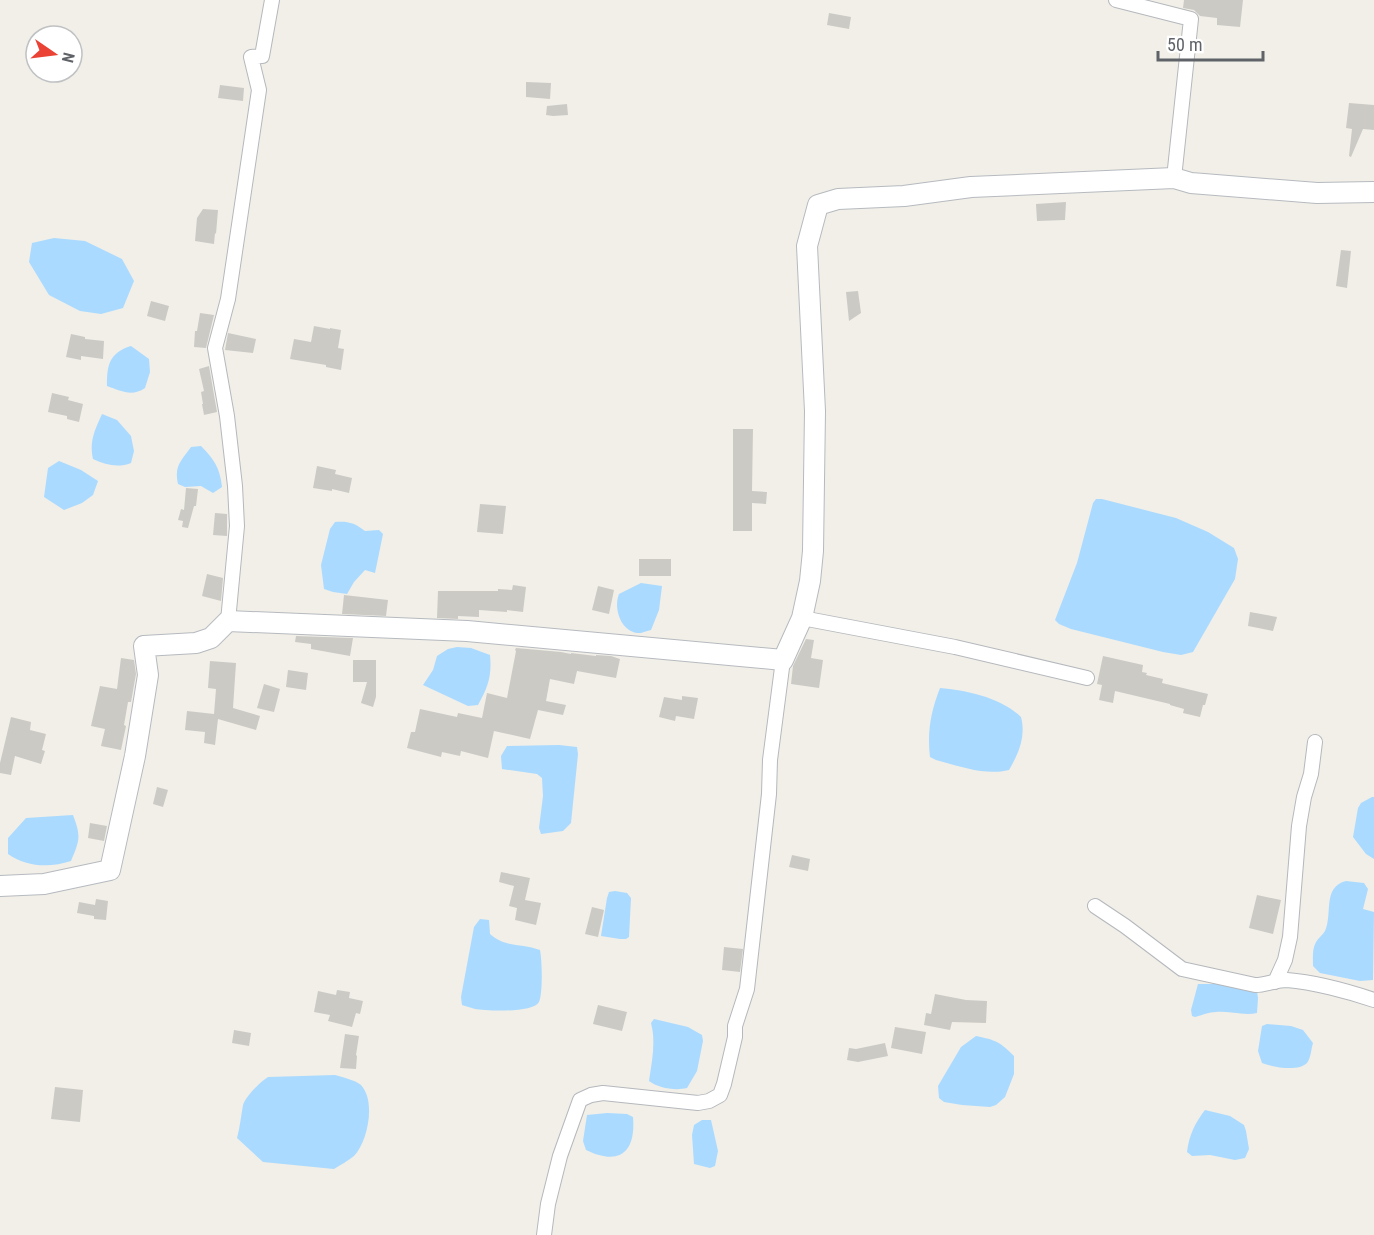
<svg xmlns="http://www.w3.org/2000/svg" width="1374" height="1235" font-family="'Roboto Condensed',sans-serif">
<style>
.water{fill:#aadaff}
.building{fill:#cccac5}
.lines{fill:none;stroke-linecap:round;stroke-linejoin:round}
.street-casing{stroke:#b5b8bc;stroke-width:16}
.secondary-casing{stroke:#b6babf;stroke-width:22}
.street{stroke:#fff;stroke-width:14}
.secondary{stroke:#fff;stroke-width:20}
</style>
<rect width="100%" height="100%" fill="#f1efe8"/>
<!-- water -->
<path class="water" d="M54,238L85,241L122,259L134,281L123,308L101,314L80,311L49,295L29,262L32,243Z
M131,346L149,359L150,372L145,388C132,397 121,391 107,386C107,365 109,353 131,346Z
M102,414L117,420L131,436L134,451L131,463C118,468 106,465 93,459C89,441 95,430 102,414Z
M201,446C214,459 220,468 222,487L213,493L201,486L185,487L178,484C174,466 181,461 191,447Z
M59,461L81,470L98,481L93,495L82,503L64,510L44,497L48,468Z
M1096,499H1102L1176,518L1208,532L1234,548L1238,559L1235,579L1193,652L1181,655L1163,652L1071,629L1059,624L1055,620L1077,563L1093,503Z
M335,522C348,521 355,523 365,531L379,530L383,534L375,573L365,570L354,582L347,594L333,592L324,589L321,565L330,529Z
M641,583L662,586L659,610L651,630C647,631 644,632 641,633C621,634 613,608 619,594Z
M457,647L471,648L490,655C492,676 488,687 478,705L468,706L423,685L433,670L437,656L448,649Z
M940,688C966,690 1002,698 1021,717C1026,736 1019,753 1009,770C985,776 959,766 936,760L930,757C927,732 931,711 940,688Z
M559,745L577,747L578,754L571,823L563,831L541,834L539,828L543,796L542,778L537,774L502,769L501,756L507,746Z
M1372,797H1374V859L1366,854L1353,837L1358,808L1361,803Z
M73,815C81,836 80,840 71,861C50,868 26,867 8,854V838L26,818Z
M1346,881L1364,883L1368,889L1363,909L1374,912L1373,980L1360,981L1320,973L1313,966C1313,958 1312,949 1316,942C1318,938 1323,935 1325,931C1333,914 1322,887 1346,881Z
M615,891L627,893L631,898L629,937L626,939H620L601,936L607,898L609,892Z
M480,919L489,920L490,934C505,948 522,943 540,950C542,960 543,993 539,1002C533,1013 487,1011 475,1009C471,1008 466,1006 462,1005L461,997L474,927Z
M1198,984H1232L1257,991L1258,998L1257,1013C1245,1016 1229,1011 1216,1012C1209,1012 1202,1015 1195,1017L1192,1016L1191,1010Z
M654,1019L688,1027L702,1035L703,1041L697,1071L687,1088C675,1091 658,1088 649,1081C652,1061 656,1042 651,1023Z
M1267,1024L1291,1026L1303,1030L1313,1043C1311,1049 1311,1058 1307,1063C1298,1072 1273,1067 1262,1063L1258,1051L1262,1026Z
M976,1036C996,1040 1000,1042 1014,1056V1074L1005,1097L996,1105L990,1107L962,1105L944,1102L939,1098L938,1086L961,1047Z
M335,1075C342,1077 355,1080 361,1085C376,1101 368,1141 354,1156C348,1161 340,1165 334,1169L263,1162L237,1138C240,1127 241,1116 243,1105C246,1096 260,1082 268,1077Z
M1205,1110L1230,1116L1244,1125L1246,1131L1249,1149L1245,1158L1235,1160L1210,1155L1192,1156L1187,1152C1189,1135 1195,1123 1205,1110Z
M607,1113L627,1114L633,1117C636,1153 619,1166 586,1150L583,1141L587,1115Z
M702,1120H711L718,1151L715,1166L710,1168L694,1164L692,1135L694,1125Z"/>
<!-- building -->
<path class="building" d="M1184,0H1243L1240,27L1217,25V18L1200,16L1194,10L1183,8Z
M829,13L851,17L849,29L827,25Z
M526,82L551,83L550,99L526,97Z
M220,85L244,88L243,101L218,98Z
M1349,103L1374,105V130L1363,129L1351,157L1349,156L1352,129L1346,128Z
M567,104L568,115L553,116L546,115L547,106Z
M1066,202L1065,220L1037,221L1036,204Z
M203,209L218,210L216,234L215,233L214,244L195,241L197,218Z
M1341,250L1351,251L1347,288L1336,286Z
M858,291L861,313L849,321L846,292Z
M151,301L169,306L165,321L147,316Z
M200,313L214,315L206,348L194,347L195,331H197Z
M314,326L330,329V328L341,330L338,348L344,349L341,370L326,367V365L290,359L294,339L311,342Z
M228,333L256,339L253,353L225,350Z
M71,334L85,337V339L104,341L103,359L81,356V360L66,357Z
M209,366L217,412L204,415L202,404H203L201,392L204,391L199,369Z
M52,393L69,397L68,400L83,404L79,422L67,419V416L48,412Z
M733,429H753L752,491L767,492L766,504L752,503V531H733Z
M317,466L336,470L335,474L352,478L349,493L332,489V491L313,488Z
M186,488L198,489L196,506H194L188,528L182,527L183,521L178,520L181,509L184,510Z
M480,504L506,506L503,534L477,532Z
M215,513L227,514V536L213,535Z
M639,559H671V576H639Z
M207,574L223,578L221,601L202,596Z
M513,585L526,587L523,612L507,610V612L479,610V617L458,616V619L437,618L438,591H498V589L512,590Z
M598,586L614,590L609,614L592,610Z
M344,595L388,600L386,616L342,614Z
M1250,612L1277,617L1273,631L1248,626Z
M296,636L353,638L350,656L311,649V644L295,642Z
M806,639L814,640L811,658L823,660L819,688L791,684L793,666Z
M516,648L561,652L571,654V653L596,656V655L611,656L620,659L616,678L577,671L574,684L550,679L546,701L566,705L563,715L538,710L530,739L494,731L488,758L461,751L460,756L442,752L441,757L407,748L411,732H415L420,709L457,717L458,713L482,718L487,693L507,698L516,651L515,650Z
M1103,656L1143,665L1142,672L1147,673L1146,675L1163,679L1162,683L1208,694L1205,705H1203L1200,717L1183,713L1184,709L1170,705V704L1115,691L1113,703L1099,700L1102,685L1097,684Z
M121,658L134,660L136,674L131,702H128L124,725L126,726L121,750L101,746L105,729L91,726L100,686L117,689Z
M353,660H376V697L373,707L361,703L367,682H353Z
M210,661L236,663L233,708L260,716L256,730L218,719L215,745L204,743L205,732L185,730L187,711L214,714L216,689L208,688Z
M288,670L308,673L306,690L286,687Z
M264,684L280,689L274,712L257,708Z
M682,696L698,698L694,719L676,716L675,721L659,717L664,697L682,700Z
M11,717L31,722L30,730L46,734L42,750L45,751L41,764L15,756L11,775L0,773V763Z
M157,787L168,790L163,807L153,804Z
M90,823L107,826L104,841L88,838Z
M792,855L810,859L808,871L789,867Z
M501,872L530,878L525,900L541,903L536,925L515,920L517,908L509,906L514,886L499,882Z
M1257,895L1281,900L1273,934L1249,928Z
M96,899L108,901L106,920L94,919V916L77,913L79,902L95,905Z
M592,907L604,910L598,937L585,934Z
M724,947L743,949L740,972L722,970Z
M337,990L350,992L349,998L363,1001L360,1014L356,1013L352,1027L328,1021L330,1015L314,1012L318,991L336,995Z
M935,994L966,1000L987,1001L986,1023L952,1022L950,1030L924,1025L926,1013L931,1014Z
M598,1005L627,1012L622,1031L593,1024Z
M895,1027L926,1032L922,1054L891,1048Z
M234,1030L251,1033L249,1046L232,1043Z
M345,1034L359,1036L356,1055L357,1056L356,1069L340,1068Z
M885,1043L888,1056L858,1062L847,1060L849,1048L856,1049Z
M55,1087L83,1090L80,1122L51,1119Z"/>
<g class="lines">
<defs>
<path id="street" d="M1116,0L1191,19L1174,178
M802,618L955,647L1087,678
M228,621L237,526L235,486L227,416L215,348L228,299L259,90L251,57L262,56L272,0
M1095,906L1125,926L1182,969L1255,985C1266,985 1276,980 1287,980C1313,982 1350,992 1374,1000
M1275,982L1285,960L1290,937L1299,826L1304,797L1311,774L1315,742
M544,1235L548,1204L560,1156L580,1100L591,1095L603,1093L698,1103L709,1101L720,1095L724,1084L735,1037V1026L747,989L769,794L770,760L783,660"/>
<path id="secondary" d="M0,886L44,884L110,870L135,756L148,675L144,646L196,643L211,638L228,621L467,631L783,660L802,618L810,581L813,551L815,411L807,246L818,205L838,199L904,196L971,187L1174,178L1191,183L1317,193L1374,192"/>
</defs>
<!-- street casing -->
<use href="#street" class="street-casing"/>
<!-- secondary casing -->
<use href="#secondary" class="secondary-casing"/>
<!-- street -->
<use href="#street" class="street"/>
<!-- secondary -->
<use href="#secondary" class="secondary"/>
</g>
<!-- north arrow -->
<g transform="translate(54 54) rotate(104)"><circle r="28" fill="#ffffff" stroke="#bfc1c3" stroke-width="1.5"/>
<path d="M0-4.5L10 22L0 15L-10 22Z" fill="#ea4335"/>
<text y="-9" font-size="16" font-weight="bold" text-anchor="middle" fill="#5f6368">N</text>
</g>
<!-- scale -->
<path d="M1158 51v9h105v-9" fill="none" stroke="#5f6368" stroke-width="3"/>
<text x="1167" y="51" font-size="18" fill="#5f6368" stroke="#ffffff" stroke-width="4.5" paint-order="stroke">50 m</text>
</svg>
